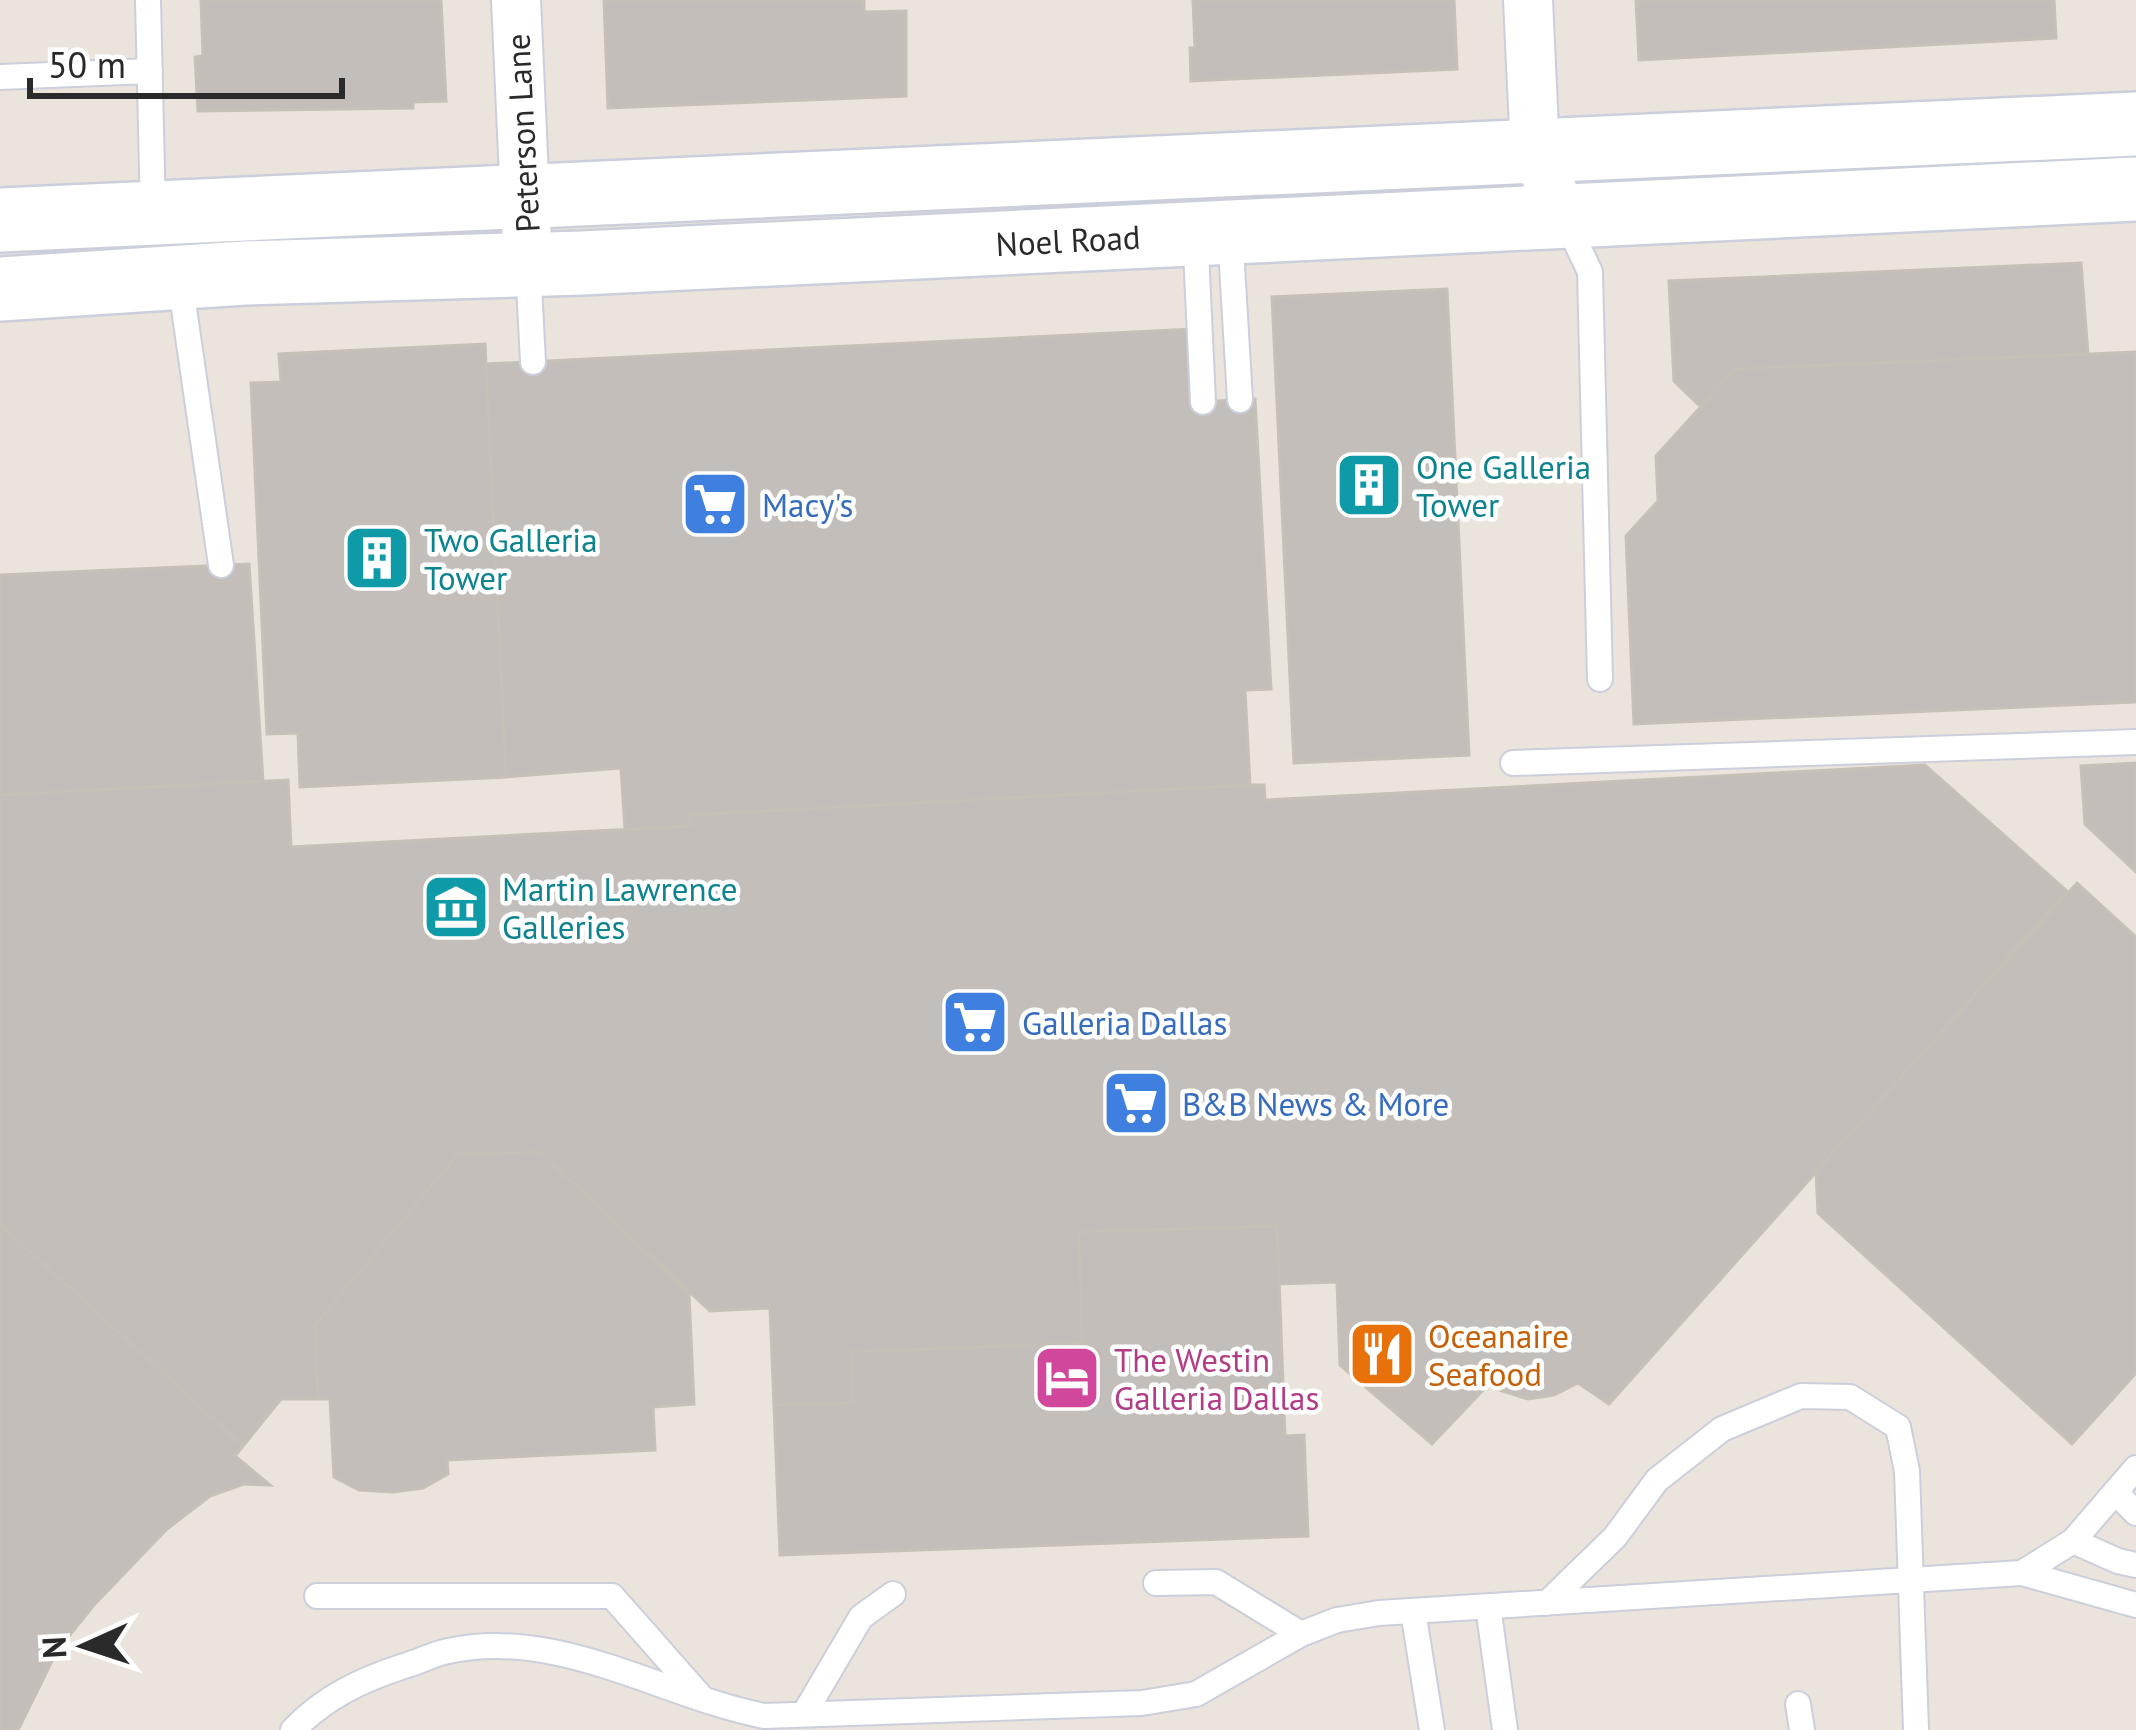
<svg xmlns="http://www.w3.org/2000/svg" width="2136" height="1730" font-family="'PT Sans',sans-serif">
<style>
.building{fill:#c3beba;stroke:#c6c0b7;stroke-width:3}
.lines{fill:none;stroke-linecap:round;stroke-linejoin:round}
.service-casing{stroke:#cbcfdb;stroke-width:28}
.minor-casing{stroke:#cbcfdb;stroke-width:52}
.tertiary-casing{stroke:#cbcfdb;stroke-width:68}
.service{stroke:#fff;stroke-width:24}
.minor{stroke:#fff;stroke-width:48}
.tertiary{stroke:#fff;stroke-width:63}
.labels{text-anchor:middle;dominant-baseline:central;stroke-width:9;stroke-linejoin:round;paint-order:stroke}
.street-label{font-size:33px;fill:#2a2a2a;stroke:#fff}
.culture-label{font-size:33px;fill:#0d838f;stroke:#fff;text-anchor:start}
.shop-label{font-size:33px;fill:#366cbe;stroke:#fff;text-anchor:start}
.food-label{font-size:33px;fill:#c56008;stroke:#fff;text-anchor:start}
.hotel-label{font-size:33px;fill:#b23c85;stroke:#fff;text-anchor:start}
</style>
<rect width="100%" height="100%" fill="#ebe4dd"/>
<!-- building -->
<path class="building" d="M201,0H441L446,101L413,102V108L198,111L195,57L203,56Z
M604,0H864V12L906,11V96L608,108Z
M1193,0H1454L1457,69L1191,81L1190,48H1195Z
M1636,0H2054L2056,38L1639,60Z
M2081,263L2088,354L1735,369L1701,407L1674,381L1669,281Z
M1447,289L1469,755L1294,763L1272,297Z
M1193,329L1197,402L1255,399L1271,689L1245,690L1250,785L690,815L691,826L625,830L621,768L506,777L486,364Z
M485,344L506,777L300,787L298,733L267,734L251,383L281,382L279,354Z
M2136,352V702L1634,724L1626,536L1658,501L1656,456L1735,369Z
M249,564L263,781L0,795V575Z
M2136,763V872L2085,824L2081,766Z
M1925,765L2067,891L1609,1404L1578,1383L1554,1395L1528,1399L1487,1386L1432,1444L1340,1365L1337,1282L1279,1284L1277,1226L1079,1232L1082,1343L851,1352L853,1403L774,1405L770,1308L710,1311L540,1152L458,1154L315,1325L318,1399H281L243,1446L0,1224V795L288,780L291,847L691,826L690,815L1250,785H1264L1265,800Z
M2077,883L2136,937V1373L2072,1444L1818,1213L1816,1171Z
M540,1152L689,1294L694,1404L653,1407L655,1450L447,1460L448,1474L423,1488L393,1492L359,1490L334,1477L330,1399H318L315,1325L458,1154Z
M0,1224L243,1446L235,1456L270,1485L244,1484L210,1496L167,1529L94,1605L57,1651L18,1730H0Z
M1277,1226L1285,1436L1304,1435L1308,1536L780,1555L774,1405L853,1403L851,1352L1082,1343L1079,1232Z"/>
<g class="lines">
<defs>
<path id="service" d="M148,0L153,214
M0,77L150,71
M1565,219L1590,272L1600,679
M528,266L533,362
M180,281L221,565
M1203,402L1196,251L1208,234L1231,249L1240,400
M1513,763L2136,742
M2115,1492L2136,1513
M2073,1541L2118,1561L2136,1565
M2022,1573L2136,1605
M1156,1583L1216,1582L1301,1634
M317,1596H612L701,1697
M1547,1603L1615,1537L1657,1480L1722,1429L1801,1396L1850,1397L1898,1427L1907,1471L1916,1730
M1488,1606L1505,1730
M1413,1611L1432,1730
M1798,1704L1802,1730
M804,1714L861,1617L893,1594
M293,1730C325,1697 361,1680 404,1666C419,1662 433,1654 448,1651C558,1627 660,1695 764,1716L1142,1703L1196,1694L1301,1634L1337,1620L1379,1613L2022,1573L2073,1541L2136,1468"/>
<path id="minor" d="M516,0L528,266
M1528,0L1535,151L1564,217"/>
<path id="tertiary" d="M0,220L2136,124
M0,289L245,273L582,263L2136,189"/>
</defs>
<!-- service casing -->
<use href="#service" class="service-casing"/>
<!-- minor casing -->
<use href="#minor" class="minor-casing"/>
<!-- tertiary casing -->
<use href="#tertiary" class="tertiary-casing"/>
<!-- service -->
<use href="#service" class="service"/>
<!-- minor -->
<use href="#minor" class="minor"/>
<!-- tertiary -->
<use href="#tertiary" class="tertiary"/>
</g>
<!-- icons -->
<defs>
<symbol id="building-square" viewBox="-11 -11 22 22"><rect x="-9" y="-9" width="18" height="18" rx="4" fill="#0f9aa8" stroke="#fff"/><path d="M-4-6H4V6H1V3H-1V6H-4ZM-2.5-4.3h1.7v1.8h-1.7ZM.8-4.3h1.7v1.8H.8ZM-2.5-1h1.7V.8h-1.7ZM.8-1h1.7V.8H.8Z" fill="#fff"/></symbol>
<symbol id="supermarket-square" viewBox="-11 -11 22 22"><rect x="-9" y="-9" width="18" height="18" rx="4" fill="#3f7fe0" stroke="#fff"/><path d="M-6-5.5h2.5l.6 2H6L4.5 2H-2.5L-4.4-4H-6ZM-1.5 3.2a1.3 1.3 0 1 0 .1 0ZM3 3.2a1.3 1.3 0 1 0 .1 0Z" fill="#fff"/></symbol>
<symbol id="museum-square" viewBox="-11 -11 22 22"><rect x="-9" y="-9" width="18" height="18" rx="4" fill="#0f9aa8" stroke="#fff"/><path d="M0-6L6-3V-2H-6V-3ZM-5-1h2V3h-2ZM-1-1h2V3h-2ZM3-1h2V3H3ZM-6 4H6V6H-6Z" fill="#fff"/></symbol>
<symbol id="restaurant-square" viewBox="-11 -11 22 22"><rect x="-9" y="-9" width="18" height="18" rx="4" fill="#e8710a" stroke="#fff"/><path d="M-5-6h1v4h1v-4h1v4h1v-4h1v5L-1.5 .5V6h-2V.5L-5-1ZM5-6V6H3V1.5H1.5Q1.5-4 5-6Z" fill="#fff"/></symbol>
<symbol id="hotel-square" viewBox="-11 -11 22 22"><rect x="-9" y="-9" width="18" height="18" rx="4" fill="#d1479c" stroke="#fff"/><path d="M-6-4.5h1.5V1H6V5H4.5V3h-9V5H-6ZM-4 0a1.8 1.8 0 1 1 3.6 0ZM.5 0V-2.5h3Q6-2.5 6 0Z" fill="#fff"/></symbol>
</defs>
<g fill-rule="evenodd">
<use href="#building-square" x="1331" y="447" width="76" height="76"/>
<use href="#supermarket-square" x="677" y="466" width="76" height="76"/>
<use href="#building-square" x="339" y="520" width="76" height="76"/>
<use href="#museum-square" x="418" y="869" width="76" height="76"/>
<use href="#supermarket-square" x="937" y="984" width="76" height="76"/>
<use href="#supermarket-square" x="1098" y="1065" width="76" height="76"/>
<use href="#restaurant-square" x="1344" y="1316" width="76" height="76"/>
<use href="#hotel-square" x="1029" y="1340" width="76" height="76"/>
</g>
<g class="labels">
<!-- street labels -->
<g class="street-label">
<text transform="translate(522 133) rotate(-93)">Peterson Lane</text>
<text transform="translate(1068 240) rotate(-3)">Noel Road</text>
</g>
<!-- culture labels -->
<g class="culture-label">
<text x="1416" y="466">One Galleria<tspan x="1416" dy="38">Tower</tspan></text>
<text x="424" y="539">Two Galleria<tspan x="424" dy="38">Tower</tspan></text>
<text x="502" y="888">Martin Lawrence<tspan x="502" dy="38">Galleries</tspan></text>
</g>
<!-- shop labels -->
<g class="shop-label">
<text x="762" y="504">Macy's</text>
<text x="1022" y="1022">Galleria Dallas</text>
<text x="1182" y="1103">B&amp;B News &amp; More</text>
</g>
<!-- food labels -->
<g class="food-label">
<text x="1428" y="1335">Oceanaire<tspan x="1428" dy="38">Seafood</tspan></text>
</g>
<!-- hotel labels -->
<g class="hotel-label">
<text x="1114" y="1359">The Westin<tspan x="1114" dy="38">Galleria Dallas</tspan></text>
</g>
</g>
<!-- north arrow -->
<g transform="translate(84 1646) rotate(267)" stroke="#ffffff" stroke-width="9" paint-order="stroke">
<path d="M0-9L21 45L0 30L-21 45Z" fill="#2a2a2a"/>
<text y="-18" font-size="33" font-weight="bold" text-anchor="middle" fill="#2a2a2a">N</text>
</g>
<!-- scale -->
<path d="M30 78v18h312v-18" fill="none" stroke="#2a2a2a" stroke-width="6"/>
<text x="48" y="78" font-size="36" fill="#2a2a2a" stroke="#ffffff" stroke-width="9" paint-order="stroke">50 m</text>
</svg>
